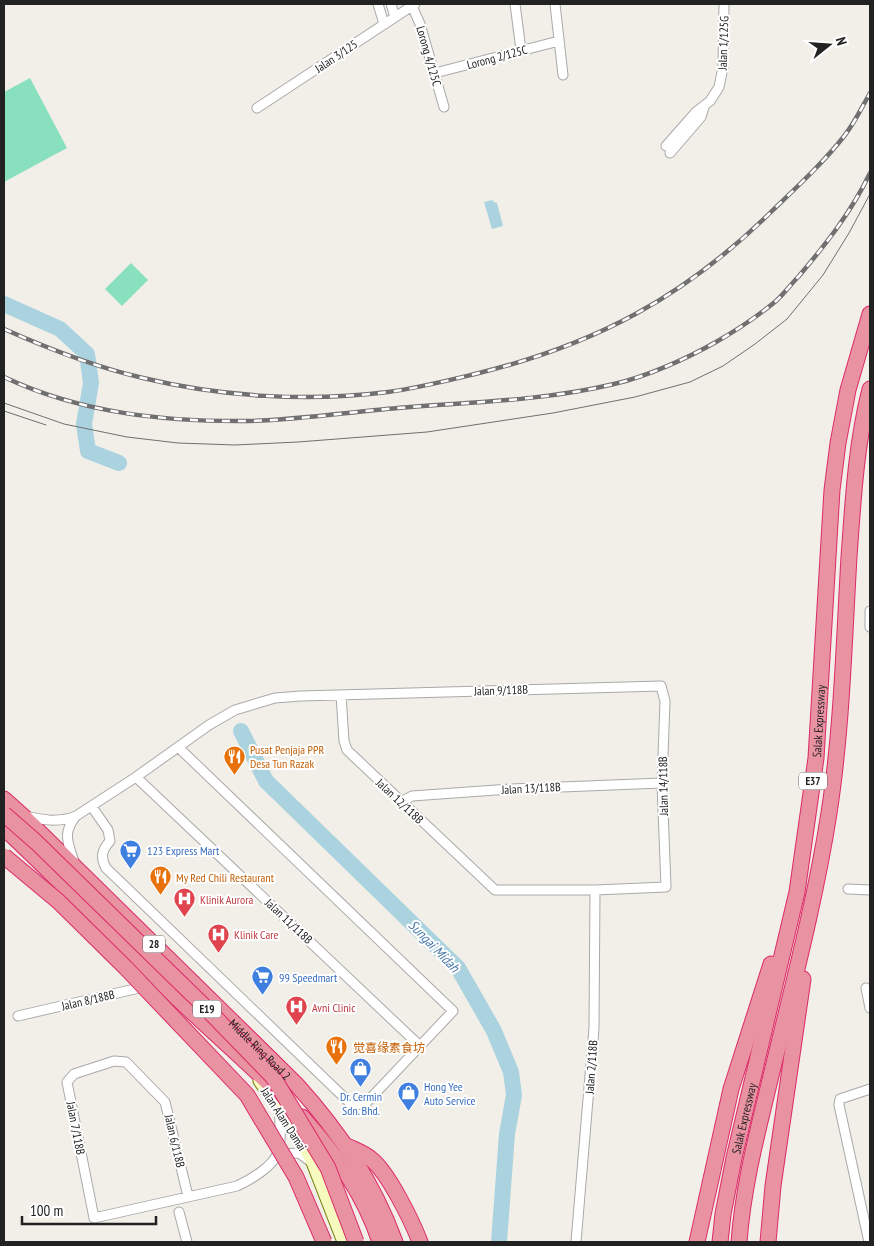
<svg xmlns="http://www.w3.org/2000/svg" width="874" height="1246" font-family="'PT Sans Narrow','Noto Sans SC',sans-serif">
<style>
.pitch{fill:#88e0be}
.water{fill:#aad3df}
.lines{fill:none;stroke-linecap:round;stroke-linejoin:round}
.river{stroke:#aad3df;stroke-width:16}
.street-casing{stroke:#a9a9a9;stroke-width:11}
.secondary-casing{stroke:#707d05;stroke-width:13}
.highway-casing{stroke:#dc2a67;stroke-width:17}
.street{stroke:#fff;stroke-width:9}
.secondary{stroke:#f7fabf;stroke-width:11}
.highway{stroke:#e892a2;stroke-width:15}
.tram{stroke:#707070;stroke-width:1}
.rail-casing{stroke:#707070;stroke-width:4.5}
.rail{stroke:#fff;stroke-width:2.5;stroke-dasharray:8;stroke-linecap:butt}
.highway-bridge-casing{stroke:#dc2a67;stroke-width:17;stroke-linecap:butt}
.highway-bridge{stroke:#e892a2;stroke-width:15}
.labels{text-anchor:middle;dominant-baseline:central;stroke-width:4;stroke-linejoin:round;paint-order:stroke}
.shield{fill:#fff;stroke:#646464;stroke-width:1}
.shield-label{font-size:11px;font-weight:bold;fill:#222}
.street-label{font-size:12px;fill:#222;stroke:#fff}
.food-label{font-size:12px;fill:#c56008;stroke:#fff;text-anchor:start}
.shop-label{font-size:12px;fill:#366cbe;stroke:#fff;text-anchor:start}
.health-label{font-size:12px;fill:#be3a42;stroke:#fff;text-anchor:start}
.water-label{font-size:14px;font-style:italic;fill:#4a7aab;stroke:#fff}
</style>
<rect width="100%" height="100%" fill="#f2efe9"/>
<!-- pitch -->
<path class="pitch" d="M30,78L67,148L4,182V92Z
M131,263L148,280L122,306L105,289Z"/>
<!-- water -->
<path class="water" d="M492,200L494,202L497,203L503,226L492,229L484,202Z"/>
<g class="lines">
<!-- river -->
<path class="river" d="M4,304L60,329L87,354L91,383L84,424L88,451L119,463
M241,731L266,781L458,968L494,1031L511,1072L514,1095L507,1134L499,1242"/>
<defs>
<path id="street" d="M378,4L384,24
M391,4L395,17
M515,4L521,50
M555,4L563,75
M412,6L420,24L444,107
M435,73L559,41
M257,108L415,4
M666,146L696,112L710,101L719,87L723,67L724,4
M670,153L701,117L704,107
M870,627V611
M136,777L420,1046
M401,802L412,796L511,789L662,783
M92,807L108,830L110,841C102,850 100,857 106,868L353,1106L368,1101L453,1011L178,747
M25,816C42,820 59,823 76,816L136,777L209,725L235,710L275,698L301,696L661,686L665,701L662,783L666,887L595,890H495L347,750L344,741L341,695
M74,862C68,843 62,833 76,816
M848,889L870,890
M866,988L870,1008
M18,1016L139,988L145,985
M280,1154L299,1153L311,1162
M188,1196L165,1102L126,1062L114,1061L74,1074L67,1082L94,1218L237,1186C250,1180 274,1166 278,1152C282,1138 280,1123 279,1109
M179,1212L187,1242
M576,1242L594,1028L595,890
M869,1242L839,1105L840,1099L870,1089"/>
<path id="secondary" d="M259,1081L296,1133L311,1160L343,1242"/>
<g id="highway">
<path id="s1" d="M4,799L23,816L296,1084C340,1133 372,1180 395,1242"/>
<path d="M4,828C56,876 105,928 156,978C197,1018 240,1055 281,1095"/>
<path d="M302,1117C336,1155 364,1194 380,1242"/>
<path d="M347,1146C355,1150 364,1153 371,1159C388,1172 412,1221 420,1242"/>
<path d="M697,1242L731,1089L771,964"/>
<path id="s2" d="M720,1242L723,1214L734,1158L797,892L816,758L832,490L838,443L848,390L870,314"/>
<path d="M739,1242C743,1187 757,1134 770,1080C791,992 815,903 829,813C842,729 844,642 849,557C853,501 856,444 870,389"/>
<path d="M768,1242L773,1186L803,979"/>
</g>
</defs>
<!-- street casing -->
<use href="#street" class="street-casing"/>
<!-- secondary casing -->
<use href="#secondary" class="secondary-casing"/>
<!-- highway casing -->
<use href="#highway" class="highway-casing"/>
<!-- street -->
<use href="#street" class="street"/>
<!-- secondary -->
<use href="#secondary" class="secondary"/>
<!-- highway -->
<use href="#highway" class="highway"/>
<!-- tram -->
<path class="tram" d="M4,403L64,424L127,437L178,443L235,445L298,442L427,432L553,413L635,397L690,382L723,366L755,344L787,319L823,275L849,233L870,194
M4,411L46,425"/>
<defs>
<path id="rail" d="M4,329C49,349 95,367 143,378C222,397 308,402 388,392C418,388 446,381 475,374C595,345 685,297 773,210C798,186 824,162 845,135C855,122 862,107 870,93
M4,377C80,413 165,422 249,421C298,420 349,412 398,408C470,402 543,401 614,384C646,377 688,358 716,342C737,330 758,316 776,301C784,294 791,284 799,276C826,244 852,211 870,173"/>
</defs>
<!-- rail casing -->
<use href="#rail" class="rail-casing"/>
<!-- rail -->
<use href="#rail" class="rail"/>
<defs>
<path id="highway-bridge" d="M4,814L36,842L202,1004L273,1077L328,1168L356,1242
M4,856L58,901L126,968L247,1095L296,1177L324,1242"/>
</defs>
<!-- highway-bridge casing -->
<use href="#highway-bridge" class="highway-bridge-casing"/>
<!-- highway-bridge -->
<use href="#highway-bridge" class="highway-bridge"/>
</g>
<!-- icons -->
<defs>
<symbol id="restaurant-pin" viewBox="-11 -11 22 30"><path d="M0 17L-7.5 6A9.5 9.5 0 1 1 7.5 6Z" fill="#e8710a" stroke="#fff"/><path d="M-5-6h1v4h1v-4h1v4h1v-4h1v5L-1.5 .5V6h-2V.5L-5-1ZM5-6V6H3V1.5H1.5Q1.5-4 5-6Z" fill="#fff"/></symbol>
<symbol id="supermarket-pin" viewBox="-11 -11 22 30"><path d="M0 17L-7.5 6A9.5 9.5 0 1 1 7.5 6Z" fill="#3f7fe0" stroke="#fff"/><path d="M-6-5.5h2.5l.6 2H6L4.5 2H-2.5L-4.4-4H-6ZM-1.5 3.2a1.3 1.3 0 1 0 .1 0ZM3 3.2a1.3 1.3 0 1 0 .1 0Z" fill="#fff"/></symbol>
<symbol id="hospital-pin" viewBox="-11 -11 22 30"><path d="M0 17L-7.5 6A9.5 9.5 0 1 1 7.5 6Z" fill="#e0444e" stroke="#fff"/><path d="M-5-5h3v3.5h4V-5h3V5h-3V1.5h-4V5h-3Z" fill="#fff"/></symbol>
<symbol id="shop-pin" viewBox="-11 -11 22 30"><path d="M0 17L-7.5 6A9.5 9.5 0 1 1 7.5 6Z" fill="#3f7fe0" stroke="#fff"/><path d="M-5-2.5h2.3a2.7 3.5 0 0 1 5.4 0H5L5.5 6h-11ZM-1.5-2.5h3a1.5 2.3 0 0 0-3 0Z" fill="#fff"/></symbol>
</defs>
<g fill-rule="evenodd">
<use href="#restaurant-pin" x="222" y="744" width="25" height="34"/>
<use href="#supermarket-pin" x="118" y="838" width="25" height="34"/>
<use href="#restaurant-pin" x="148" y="864" width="25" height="34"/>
<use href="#hospital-pin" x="172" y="886" width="25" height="34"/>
<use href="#hospital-pin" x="206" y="922" width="25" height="34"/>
<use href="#supermarket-pin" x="250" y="964" width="25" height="34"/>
<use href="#hospital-pin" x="284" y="994" width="25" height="34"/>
<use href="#restaurant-pin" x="324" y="1034" width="25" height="34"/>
<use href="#shop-pin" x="348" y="1056" width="25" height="34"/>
<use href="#shop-pin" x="396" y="1080" width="25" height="34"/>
</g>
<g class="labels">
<!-- shield labels -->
<g class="shield">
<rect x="799" y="772.5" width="28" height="17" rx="4"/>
<rect x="143" y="935.5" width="22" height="17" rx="4"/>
<rect x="193" y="1000.5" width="28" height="17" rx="4"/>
</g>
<g class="shield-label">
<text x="813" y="781">E37</text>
<text x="154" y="944">28</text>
<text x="207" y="1009">E19</text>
</g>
<!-- street labels -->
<g class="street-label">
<text transform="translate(723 43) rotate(-88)">Jalan 1/125G</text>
<text transform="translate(336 56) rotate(-34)">Jalan 3/125</text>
<text transform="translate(429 56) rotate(74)">Lorong 4/125C</text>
<text transform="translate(497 57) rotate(-15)">Lorong 2/125C</text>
<text transform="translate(501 690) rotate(-2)">Jalan 9/118B</text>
<text stroke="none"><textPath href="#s2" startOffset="531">Salak Expressway</textPath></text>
<text transform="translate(663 786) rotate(-91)">Jalan 14/118B</text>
<text transform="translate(531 788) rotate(-3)">Jalan 13/118B</text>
<text transform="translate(400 801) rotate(43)">Jalan 12/118B</text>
<text transform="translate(289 921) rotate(43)">Jalan 11/118B</text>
<text transform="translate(88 1000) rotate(-13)">Jalan 8/188B</text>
<text stroke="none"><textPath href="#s1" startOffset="358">Middle Ring Road 2</textPath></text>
<text transform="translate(591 1067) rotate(-86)">Jalan 2/118B</text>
<text stroke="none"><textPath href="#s2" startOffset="126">Salak Expressway</textPath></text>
<text transform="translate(284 1119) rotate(57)">Jalan Alam Damai</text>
<text transform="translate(76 1128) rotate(79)">Jalan 7/118B</text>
<text transform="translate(175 1141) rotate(77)">Jalan 6/118B</text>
</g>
<!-- food labels -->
<g class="food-label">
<text x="250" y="749">Pusat Penjaja PPR<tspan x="250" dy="14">Desa Tun Razak</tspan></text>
<text x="176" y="877">My Red Chili Restaurant</text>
<text x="353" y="1047">觉喜缘素食坊</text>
</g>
<!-- shop labels -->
<g class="shop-label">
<text x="147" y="850">123 Express Mart</text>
<text x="279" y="977">99 Speedmart</text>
<text x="424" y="1086">Hong Yee<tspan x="424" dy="14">Auto Service</tspan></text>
<text x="361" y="1096" text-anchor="middle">Dr. Cermin<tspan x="361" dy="14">Sdn. Bhd.</tspan></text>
</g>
<!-- health labels -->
<g class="health-label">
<text x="200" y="899">Klinik Aurora</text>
<text x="234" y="934">Klinik Care</text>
<text x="312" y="1007">Avni Clinic</text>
</g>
<!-- water labels -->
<g class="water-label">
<text transform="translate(434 946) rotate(46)">Sungai Midah</text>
</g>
</g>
<!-- border -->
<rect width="874" height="1246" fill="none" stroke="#222222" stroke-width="10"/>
<!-- north arrow -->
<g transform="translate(829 45) rotate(73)" stroke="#ffffff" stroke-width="4" paint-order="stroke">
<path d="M0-4L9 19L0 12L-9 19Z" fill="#222222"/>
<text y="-8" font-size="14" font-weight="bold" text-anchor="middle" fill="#222222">N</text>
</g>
<!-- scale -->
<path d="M22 1216v8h134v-8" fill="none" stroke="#222222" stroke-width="2.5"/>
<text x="30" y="1216" font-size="15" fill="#222222" stroke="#ffffff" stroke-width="4" paint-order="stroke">100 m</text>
</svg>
